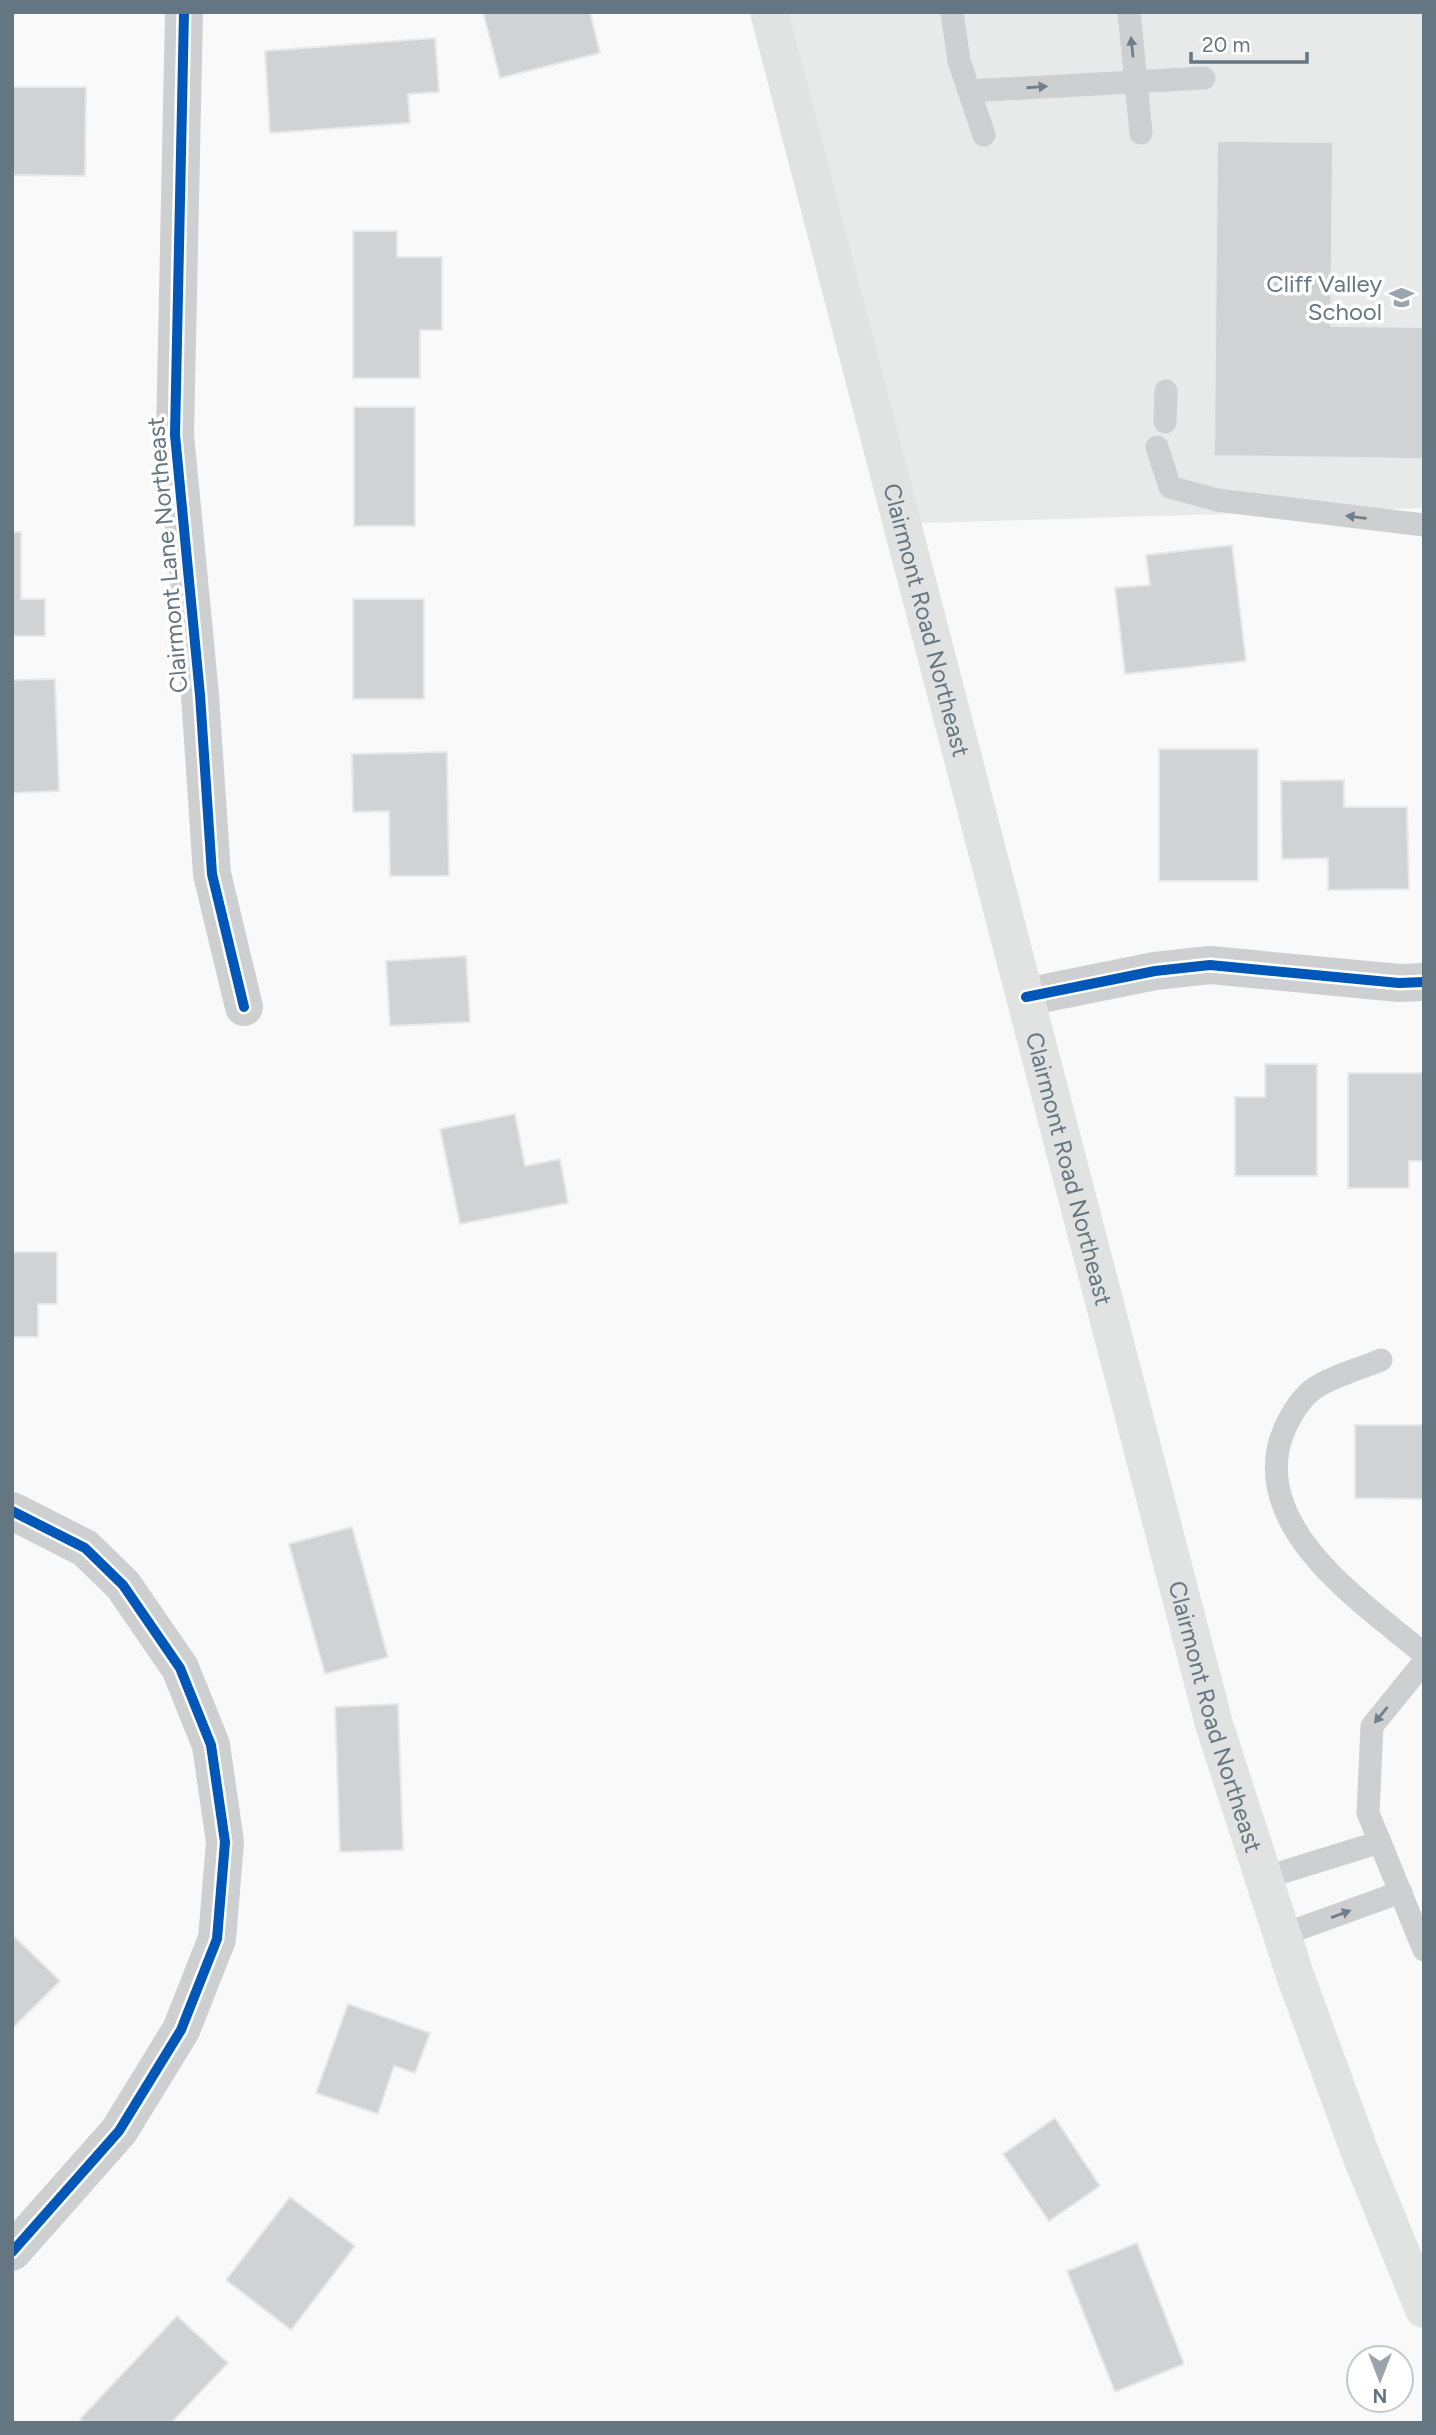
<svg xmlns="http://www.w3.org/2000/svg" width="1436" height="2435" font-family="Figtree,sans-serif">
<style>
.built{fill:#e8e9e9}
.building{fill:#d0d2d3;stroke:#e8e8e8;stroke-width:2}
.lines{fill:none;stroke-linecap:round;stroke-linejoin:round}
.service{stroke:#cecfd0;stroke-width:23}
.minor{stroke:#cecfd0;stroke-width:38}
.primary{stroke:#e1e2e2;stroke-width:38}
.cycleway-casing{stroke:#fff;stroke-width:15}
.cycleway{stroke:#0057b8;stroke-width:10}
.oneway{fill:#707f8b}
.labels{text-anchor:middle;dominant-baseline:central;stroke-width:7;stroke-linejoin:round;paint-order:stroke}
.poi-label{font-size:24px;fill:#657683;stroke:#fff;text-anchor:end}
.street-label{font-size:24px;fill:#657683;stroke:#fff}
</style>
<rect width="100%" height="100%" fill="#f9f9f9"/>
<!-- built -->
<path class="built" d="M763,12H1424V508L891,524Z"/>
<!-- building -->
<path class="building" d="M483,12H590L600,53L500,78Z
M435,38L439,92L408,94L410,123L270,133L265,51Z
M12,87H86L85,176L12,175Z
M1217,141L1333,142L1331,326L1424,327V459L1214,456Z
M353,231H397V257H442V330H420V378H353Z
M354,407H415V526H354Z
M12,532H21V599H45V636H12Z
M1232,545L1246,661L1125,674L1115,588L1150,585L1146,555Z
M353,599H424V699H353Z
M55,679L59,791L12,793V680Z
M1159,749H1258V881H1159Z
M447,752L449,876H390L389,811L353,812L352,754Z
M1344,780V807H1407L1409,889L1328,890V858L1282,859L1281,781Z
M466,956L470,1022L390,1026L386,961Z
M1265,1064H1317V1176H1235V1097H1265Z
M1348,1073H1424V1161H1409V1188H1348Z
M515,1114L525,1166L560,1159L568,1203L460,1224L440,1129Z
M12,1252H57V1304H38V1337H12Z
M1355,1425H1424V1499L1355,1498Z
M352,1527L388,1657L325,1674L289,1544Z
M398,1704L403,1850L340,1852L335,1707Z
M15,1937L60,1981L12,2029V1939Z
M348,2004L430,2033L415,2073L394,2066L378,2114L316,2093Z
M1055,2118L1100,2186L1049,2221L1003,2154Z
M290,2197L355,2246L291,2330L226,2280Z
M1137,2243L1184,2364L1115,2392L1067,2271Z
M177,2316L228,2363L171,2423H84L80,2419Z"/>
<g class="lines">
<!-- service -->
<path class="service" d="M952,12L959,61L984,135
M1129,12L1141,133
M969,91L1204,78
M1165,422L1166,391
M1157,447L1170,487L1217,500L1424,525
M1381,1360C1362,1368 1327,1378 1312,1390C1295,1404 1282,1430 1278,1450C1262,1537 1366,1605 1424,1654
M1424,1662L1372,1726L1368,1813L1424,1950
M1264,1878L1380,1842
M1282,1935L1401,1892"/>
<!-- minor -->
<path class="minor" d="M184,12L175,435L200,695L212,874L244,1007
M1026,997L1155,971L1210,965L1399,983L1424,982
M12,1511L85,1548L123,1585L180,1668L211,1745L225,1842L217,1939L181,2030L119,2131L12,2252"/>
<!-- primary -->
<path class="primary" id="s1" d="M769,12L1214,1724L1295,1975L1361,2155L1424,2309"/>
<defs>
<path id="cycleway" d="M184,12L175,435L200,695L212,874L244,1007
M1026,997L1155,971L1210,965L1399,983L1424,982
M12,1511L85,1548L123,1585L180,1668L211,1745L225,1842L217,1939L181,2030L119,2131L12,2252"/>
</defs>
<!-- cycleway casing -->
<use href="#cycleway" class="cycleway-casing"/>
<!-- cycleway -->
<use href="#cycleway" class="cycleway"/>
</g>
<!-- one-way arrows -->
<defs><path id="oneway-solid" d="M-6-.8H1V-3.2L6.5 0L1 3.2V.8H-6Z" transform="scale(1.75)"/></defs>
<g class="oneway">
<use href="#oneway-solid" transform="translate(1132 47) rotate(-96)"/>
<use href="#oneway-solid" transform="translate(1037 87) rotate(-4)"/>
<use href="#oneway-solid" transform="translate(1356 517) rotate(-173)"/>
<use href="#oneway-solid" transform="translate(1381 1715) rotate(129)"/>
<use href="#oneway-solid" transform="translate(1341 1914) rotate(-20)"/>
</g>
<!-- icons -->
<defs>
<symbol id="school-bare" viewBox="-9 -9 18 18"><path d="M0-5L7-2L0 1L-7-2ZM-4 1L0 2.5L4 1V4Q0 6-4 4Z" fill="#99a4ac" stroke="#fff" stroke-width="2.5" paint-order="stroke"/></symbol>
</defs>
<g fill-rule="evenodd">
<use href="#school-bare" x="1384" y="280" width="35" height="35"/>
</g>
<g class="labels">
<!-- poi labels -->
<g class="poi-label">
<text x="1382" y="283">Cliff Valley<tspan x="1382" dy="28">School</tspan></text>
</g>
<!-- street labels -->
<g class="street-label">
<text transform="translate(167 555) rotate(-95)">Clairmont Lane Northeast</text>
<text stroke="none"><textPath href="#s1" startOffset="628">Clairmont Road Northeast</textPath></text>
<text stroke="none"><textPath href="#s1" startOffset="1195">Clairmont Road Northeast</textPath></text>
<text stroke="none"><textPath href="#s1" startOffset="1762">Clairmont Road Northeast</textPath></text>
</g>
</g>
<!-- border -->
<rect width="1436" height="2435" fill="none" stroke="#657683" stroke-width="28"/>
<!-- north arrow -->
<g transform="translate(1380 2379) rotate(180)"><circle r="33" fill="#ffffff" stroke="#c1c8cd" stroke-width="2"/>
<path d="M0-5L12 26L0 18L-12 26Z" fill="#99a4ac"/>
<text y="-10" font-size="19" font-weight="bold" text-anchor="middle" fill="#657683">N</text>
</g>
<!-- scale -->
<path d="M1191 52v10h116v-10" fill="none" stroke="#657683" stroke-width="3.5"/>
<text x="1202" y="52" font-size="21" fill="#657683" stroke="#ffffff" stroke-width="5" paint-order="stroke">20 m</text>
</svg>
